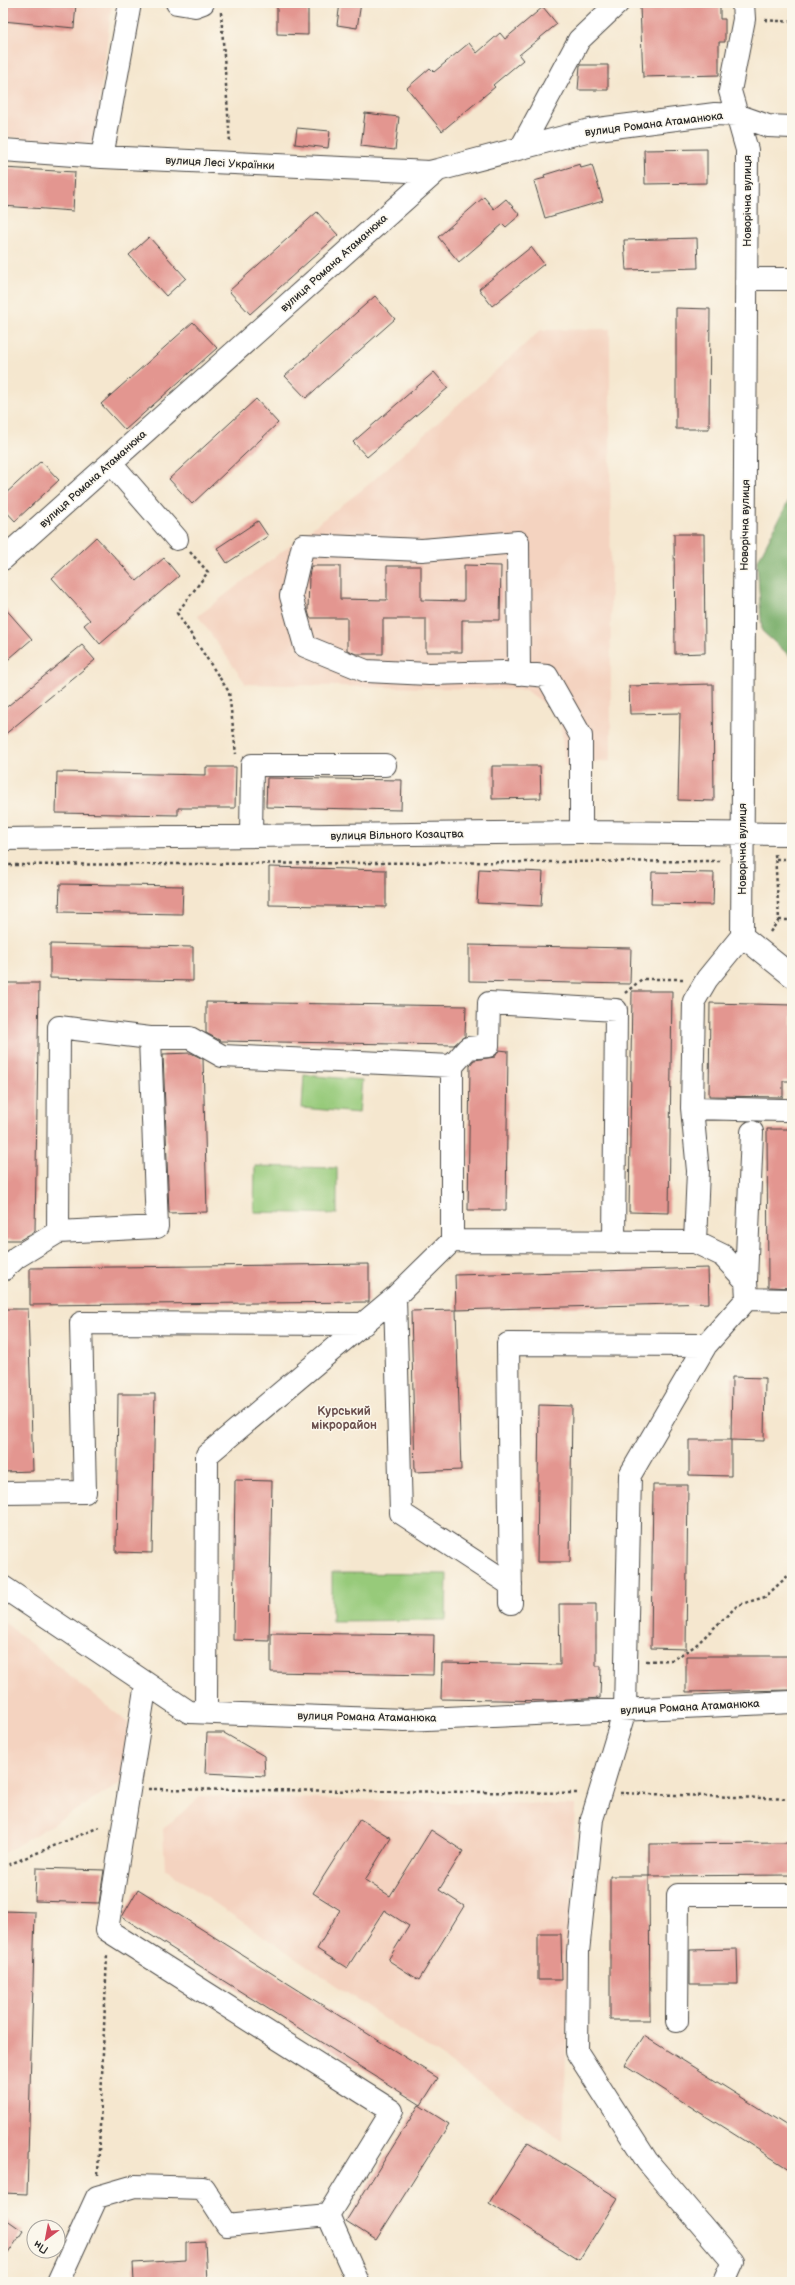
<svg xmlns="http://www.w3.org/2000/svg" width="795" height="2285" font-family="'Balsamiq Sans',sans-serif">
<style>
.built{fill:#f4d3c0}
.green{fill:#97ca7a;stroke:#617a52}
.forest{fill:#79ae6a;stroke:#526c4a}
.building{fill:#e39690}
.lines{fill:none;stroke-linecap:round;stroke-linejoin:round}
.minor-casing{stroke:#494744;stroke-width:24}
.path{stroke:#494744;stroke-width:2.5;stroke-dasharray:3 3;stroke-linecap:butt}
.minor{stroke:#fff;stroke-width:22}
.labels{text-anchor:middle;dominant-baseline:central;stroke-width:3;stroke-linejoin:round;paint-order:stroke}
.street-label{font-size:11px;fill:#2b2b2b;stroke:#fbf7ec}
.neighbourhood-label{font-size:12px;font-weight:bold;fill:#6b504e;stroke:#fbf7ec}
</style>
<rect width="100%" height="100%" fill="#fbf7ec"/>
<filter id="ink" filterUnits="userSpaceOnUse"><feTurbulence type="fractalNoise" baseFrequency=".025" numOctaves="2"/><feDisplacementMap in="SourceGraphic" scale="8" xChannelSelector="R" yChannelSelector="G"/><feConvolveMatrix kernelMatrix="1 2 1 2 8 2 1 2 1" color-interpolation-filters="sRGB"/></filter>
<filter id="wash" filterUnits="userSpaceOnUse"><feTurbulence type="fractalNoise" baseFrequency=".012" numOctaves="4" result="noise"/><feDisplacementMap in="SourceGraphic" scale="16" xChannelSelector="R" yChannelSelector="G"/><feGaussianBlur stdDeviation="0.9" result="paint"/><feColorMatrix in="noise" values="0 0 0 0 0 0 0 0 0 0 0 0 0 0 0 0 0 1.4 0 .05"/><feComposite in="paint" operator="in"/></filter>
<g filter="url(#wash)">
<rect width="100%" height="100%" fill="#f5e7cf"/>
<!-- built -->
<path class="built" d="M3,3H112L94,144L3,136Z
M610,329L611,761L565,765L560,715L526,690L246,684L198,616L368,485L541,330Z
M3,1621L128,1723L123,1782L3,1854Z
M201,1796L575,1805L563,2140L165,1869L163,1829Z"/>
<!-- green -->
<path class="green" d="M304,1075L362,1080L359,1113L302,1108Z
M255,1166L337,1168V1214L254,1212Z
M332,1573L447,1574L446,1620L332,1621Z"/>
<!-- forest -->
<path class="forest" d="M792,494V658L762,631L757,562Z"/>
<g id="blocks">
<!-- building -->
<path class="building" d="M3,3H76L74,28L3,21Z
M277,3H308V35L277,34Z
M340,3H361L357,28L337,25Z
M644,3H720V19H725V42H719V75L643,77L640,7Z
M543,7L557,24L519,55L523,60L493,85L495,87L442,131L407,88L430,68L434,72L469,43L477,53L500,33L505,39Z
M580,65H608V90H578Z
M365,113L399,117L395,150L361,146Z
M297,128L330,131L328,148L295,144Z
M707,149V183L645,184L644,150Z
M580,164L581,168L592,165L603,201L545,218L534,181L545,178L544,175Z
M3,168L75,172L73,211L3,206Z
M484,197L494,209L506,199L520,215L506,227L503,224L459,262L438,237Z
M317,212L338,235L250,314L229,291Z
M149,237L186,278L166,296L129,255Z
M697,238L698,268L626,270L624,240Z
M531,247L544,264L492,306L479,289Z
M375,296L395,319L306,398L285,376Z
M676,308L710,309L709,429H676Z
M193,322L217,348L125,430L101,404Z
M434,372L448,388L367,457L353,442Z
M256,399L278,423L192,504L169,479Z
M41,461L59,480L15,521L3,508V496Z
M258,521L268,536L227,563L217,548Z
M674,534H704L705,653L675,654Z
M96,537L137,581L164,558L179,576L100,644L84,625L90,620L52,578Z
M464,565L501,566L500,620H462V652H426V619H383V654H356L347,650V618H310L308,611L309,576L311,566H340V599L387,600V566H421V600L464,601Z
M3,606L32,639L3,664Z
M82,645L95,660L3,736V710Z
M713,684L714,801L678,800L680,713L630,714L629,686Z
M492,766H540L541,798L492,799Z
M206,767H236L235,808H178V815L56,813L57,772L206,775Z
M267,778L402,780L401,810L266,807Z
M269,867L386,870V907L269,905Z
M479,869L543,872L541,906L477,903Z
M652,872L714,873L713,905L651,904Z
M60,884L183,886L182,914L59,912Z
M50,944L193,947V981L50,978Z
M469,945L631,948L630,984L469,981Z
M3,983H39L35,1231L20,1240H3Z
M632,991H672L669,1213L629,1212Z
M206,1002L466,1006L465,1036L454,1045L221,1041L206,1033Z
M710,1003L792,1005V1081H783V1097L709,1096Z
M499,1050L508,1051L506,1210H468L470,1065L474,1060L495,1057Z
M191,1053L203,1059L207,1212L169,1213L163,1054Z
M767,1129H792V1288L768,1287Z
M369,1264V1302L30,1305V1268Z
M708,1268L709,1303L456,1310L455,1275Z
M3,1309H28L33,1471L3,1472Z
M456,1310L461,1470L415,1472L411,1311Z
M732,1377L765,1378L764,1441L731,1440Z
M118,1394H155L152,1553L116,1552Z
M539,1405L572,1406L570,1562H537Z
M689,1440H731V1476L689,1475Z
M235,1480L272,1481L269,1641L233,1640Z
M653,1485H688L686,1649L651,1648Z
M559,1604H596V1666H601L600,1698L554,1701L441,1699L442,1663L560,1665Z
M271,1633L434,1635L433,1675L271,1672Z
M686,1656H792V1690L686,1692Z
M207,1733H224L264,1756L265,1776L205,1773Z
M360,1819L391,1838L365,1880L390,1896L431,1830L463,1851L439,1890L464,1906L419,1980L388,1960L409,1926L384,1910L347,1968L317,1949L340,1910L313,1893Z
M792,1843V1875L649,1876V1844Z
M36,1868L104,1870L99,1903L35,1901Z
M610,1876H649L650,2020H610Z
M138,1889L438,2078L421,2105L122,1917Z
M3,1911L35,1912L27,2194L3,2193Z
M538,1934H561L562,1980H538Z
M737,1949L738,1984H690V1950Z
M644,2036L792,2129V2171L625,2065Z
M419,2105L449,2124L376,2240L346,2221Z
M528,2142L618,2198L579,2260L489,2203Z
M3,2217L23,2231L3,2261Z
M205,2242L207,2282H134L133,2263L186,2260V2243Z"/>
</g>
</g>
<g filter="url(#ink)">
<use href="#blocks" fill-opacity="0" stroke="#494744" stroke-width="1"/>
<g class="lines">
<defs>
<path id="minor" d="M177,3L195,6L203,3
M743,3L744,19L730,91L737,115L768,126L792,127
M521,148L579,40L618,3
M3,150L102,157L430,172L438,170
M102,157L130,3
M747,279H792
M111,463L177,539
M3,559L438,170L590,130L715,114L737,115L747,150L742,936
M519,674L518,542L422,550L303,545L291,596L305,646L366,671L429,674L504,672L547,676L581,736V832
M251,836L252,765H385
M3,839L581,832L792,834
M742,936L792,976
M692,1108L785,1110
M58,1232L59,1027L150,1038
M452,1241V1066L468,1048L488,1046L489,1003L616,1010L614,1242
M3,1270L17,1257L58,1232L157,1227L150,1038H190L222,1056L452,1066
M746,1281L752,1132
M747,1299L792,1300
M3,1493L85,1492L81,1323L364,1324
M511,1585L401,1513L395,1297L452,1241L695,1242
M3,1587L189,1712L405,1720L792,1702
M511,1603L508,1344L706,1345
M146,1683L107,1930L392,2111L328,2215L358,2282
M206,1712L207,1455L395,1297
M677,2021L678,1895H792
M58,2282L97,2197L135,2186L203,2188L227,2225L328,2215
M724,2282L733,2262L647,2161L577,2052L578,1952L592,1819L625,1710L630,1475L706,1345L747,1299L746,1281L722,1255L695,1242L698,1171L692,1108L694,1001L707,979L742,936"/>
</defs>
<!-- minor casing -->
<use href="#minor" class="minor-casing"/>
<!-- path -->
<path class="path" d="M221,12L230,143
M765,20L792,22
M190,552L208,572L177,613L229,692L236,754
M776,859H792
M3,865L723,861
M779,920H792
M770,932L779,920L775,854
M625,993L642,979H683
M646,1661L672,1660L695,1646L738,1605L765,1597L792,1572
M148,1789L579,1793
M620,1793L792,1799
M3,1867L102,1826
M98,2175L107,1954"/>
<!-- minor -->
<use href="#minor" class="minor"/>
</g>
</g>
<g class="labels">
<!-- street labels -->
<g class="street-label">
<text transform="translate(654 124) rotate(-7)">вулиця Романа Атаманюка</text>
<text transform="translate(220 163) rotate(3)">вулиця Лесі Українки</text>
<text transform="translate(747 201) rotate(-90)">Новорічна вулиця</text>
<text transform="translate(334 263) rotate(-42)">вулиця Романа Атаманюка</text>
<text transform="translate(93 479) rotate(-42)">вулиця Романа Атаманюка</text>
<text transform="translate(745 525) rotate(-89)">Новорічна вулиця</text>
<text transform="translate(397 835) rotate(-1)">вулиця Вільного Козацтва</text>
<text transform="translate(742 849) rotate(-90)">Новорічна вулиця</text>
<text transform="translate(690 1707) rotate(-3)">вулиця Романа Атаманюка</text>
<text transform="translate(367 1717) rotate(1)">вулиця Романа Атаманюка</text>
</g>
<!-- neighbourhood labels -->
<g class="neighbourhood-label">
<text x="344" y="1411">Курський<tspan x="344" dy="14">мікрорайон</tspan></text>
</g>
</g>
<!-- margin -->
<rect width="795" height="2285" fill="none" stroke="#fbf7ec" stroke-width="16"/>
<!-- north arrow -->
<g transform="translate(46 2239) rotate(212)"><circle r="19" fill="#fbf7ec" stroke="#a8a59f"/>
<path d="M0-3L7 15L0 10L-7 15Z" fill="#d1495b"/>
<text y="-6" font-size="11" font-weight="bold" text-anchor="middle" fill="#2b2b2b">Пн</text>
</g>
</svg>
